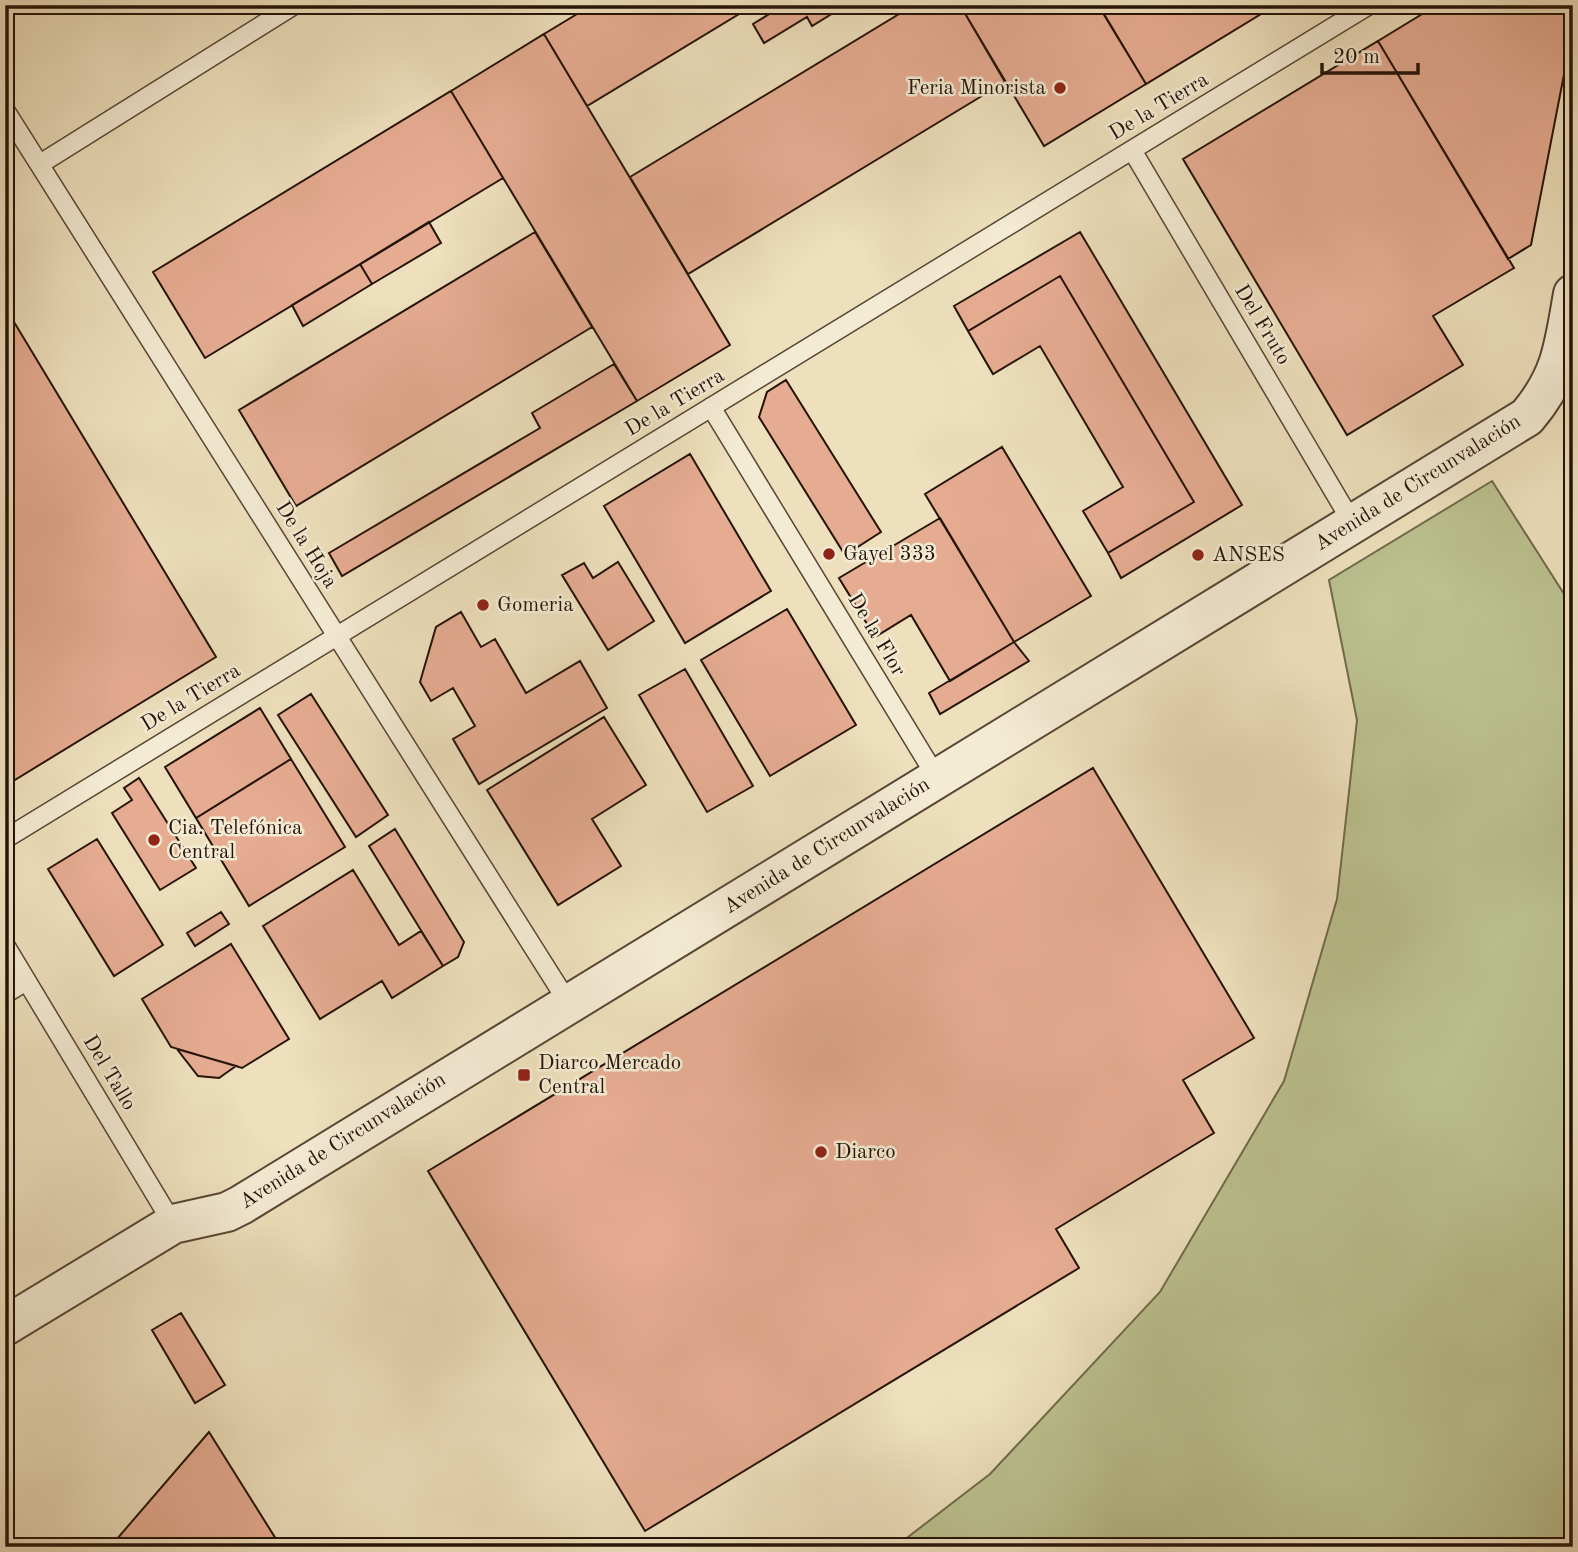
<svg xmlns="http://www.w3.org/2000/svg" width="1578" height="1552" font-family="'Old Standard TT',serif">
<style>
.green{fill:#bbc18f;stroke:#706a4c;stroke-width:2}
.building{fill:#e6ac92;stroke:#251308;stroke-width:2}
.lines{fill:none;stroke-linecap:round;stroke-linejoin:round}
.service-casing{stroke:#574635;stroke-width:21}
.tertiary-casing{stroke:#574635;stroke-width:42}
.service{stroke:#f4ebd4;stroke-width:18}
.tertiary{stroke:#f4ebd4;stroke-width:38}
.poi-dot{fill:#8f2418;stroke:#f4ebd4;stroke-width:2.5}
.labels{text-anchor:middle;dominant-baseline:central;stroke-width:5;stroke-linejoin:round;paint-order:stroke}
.poi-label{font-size:21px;fill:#251308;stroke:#f4ebd4;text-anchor:start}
.street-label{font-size:21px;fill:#251308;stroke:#f4ebd4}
</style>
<rect width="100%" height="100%" fill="#eee0bd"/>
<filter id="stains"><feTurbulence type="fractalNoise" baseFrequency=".00286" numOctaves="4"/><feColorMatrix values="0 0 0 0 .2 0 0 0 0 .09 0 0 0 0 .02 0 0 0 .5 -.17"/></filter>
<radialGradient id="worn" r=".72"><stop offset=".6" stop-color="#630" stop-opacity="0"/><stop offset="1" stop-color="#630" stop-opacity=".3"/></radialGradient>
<!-- green -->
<path class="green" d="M1492,481L1573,608V1547H895L990,1474L1160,1292L1284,1081L1337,899L1357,720L1329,580Z"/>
<!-- building -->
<path class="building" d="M592,5H754L587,106L544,34Z
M784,5H846L812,26L807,17L764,43L753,24Z
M914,5H960L1005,82L688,274L630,177Z
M960,5H1098L1146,84L1044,146Z
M1098,5H1119L1104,14Z
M1119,5H1276L1146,84L1104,14Z
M1437,5H1573V28L1531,245L1508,259L1378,41Z
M544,34L730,345L637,401L451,91Z
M1378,41L1514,268L1433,316L1463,365L1347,435L1183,159Z
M451,91L503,178L205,358L153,272Z
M429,222L441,243L372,284L360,264Z
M535,232L592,327L296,506L239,410Z
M1080,232L1242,505L1121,578L1108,553L1194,502L1060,276L968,331L954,306Z
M360,264L372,284L303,326L292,305Z
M1060,276L1194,502L1108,553L1083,511L1123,487L1040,346L993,374L968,331Z
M5,307L216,657L5,786Z
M614,364L637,401L342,576L329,553L540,428L532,413Z
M786,380L881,532L845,555L759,417L767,392Z
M1002,447L1091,596L1014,642L925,494Z
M690,454L771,591L685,643L604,506Z
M940,518L1014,642L950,681L911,615L875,637L839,578Z
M618,562L654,621L608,650L562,575L584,563L593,578Z
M787,609L856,725L770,776L701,660Z
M461,612L481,647L495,639L526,693L580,661L607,708L479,784L453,739L475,726L453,688L431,701L420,682L436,627Z
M1014,642L1029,661L940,714L929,693Z
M685,669L753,786L707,812L639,695Z
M311,694L388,815L356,837L278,715Z
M260,708L291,759L196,818L165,767Z
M604,717L646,785L592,819L621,866L558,905L487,790Z
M291,759L345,847L249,906L196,818Z
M1093,768L1254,1038L1183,1080L1214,1133L1056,1229L1079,1268L645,1531L428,1171Z
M139,778L196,868L160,890L112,813L132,800L124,788Z
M395,829L464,942L458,957L443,966L369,846Z
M97,839L163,945L114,976L48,869Z
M353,870L399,945L421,931L443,966L392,998L382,981L320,1019L263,926Z
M221,912L229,924L195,946L187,933Z
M231,944L289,1039L242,1068L171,1047L142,999Z
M177,1049L236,1066L219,1078L198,1076Z
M181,1313L225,1385L195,1403L152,1330Z
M209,1432L281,1547H110Z"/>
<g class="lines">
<defs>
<path id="service" d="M5,110L569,1004
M1132,150L1353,524
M40,164L294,5
M711,407L937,778
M5,839L1369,5
M5,945L173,1224
M5,994L26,981"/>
<path id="tertiary" d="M5,1326L173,1224L227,1212L241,1205L1527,417C1562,376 1564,345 1573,294"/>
</defs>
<!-- service casing -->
<use href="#service" class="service-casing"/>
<!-- tertiary casing -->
<use href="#tertiary" class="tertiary-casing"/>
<!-- service -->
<use href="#service" class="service"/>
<!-- tertiary -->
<use href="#tertiary" class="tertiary"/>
</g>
<!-- markers -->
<g class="poi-dot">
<circle cx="1060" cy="88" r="7"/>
<circle cx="829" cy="554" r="7"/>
<circle cx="1198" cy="555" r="7"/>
<circle cx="483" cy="605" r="7"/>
<circle cx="154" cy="840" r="7"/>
<rect x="517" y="1068" width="14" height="14" rx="3.5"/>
<circle cx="821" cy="1152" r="7"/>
</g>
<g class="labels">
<!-- poi labels -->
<g class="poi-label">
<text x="1046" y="88" text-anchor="end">Feria Minorista</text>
<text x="843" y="554">Gayel 333</text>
<text x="1212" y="555">ANSES</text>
<text x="497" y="605">Gomeria</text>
<text x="168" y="828">Cia. Telefónica<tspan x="168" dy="24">Central</tspan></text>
<text x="538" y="1063">Diarco Mercado<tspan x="538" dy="24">Central</tspan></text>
<text x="835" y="1152">Diarco</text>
</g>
<!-- street labels -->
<g class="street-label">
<text transform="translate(1159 107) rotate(-31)">De la Tierra</text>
<text transform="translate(1262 325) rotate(59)">Del Fruto</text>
<text transform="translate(675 403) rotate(-31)">De la Tierra</text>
<text transform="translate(1418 483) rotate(-32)">Avenida de Circunvalación</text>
<text transform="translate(306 545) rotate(58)">De la Hoja</text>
<text transform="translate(876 635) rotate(59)">De la Flor</text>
<text transform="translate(191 698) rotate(-31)">De la Tierra</text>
<text transform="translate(827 846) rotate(-32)">Avenida de Circunvalación</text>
<text transform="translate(109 1073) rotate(59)">Del Tallo</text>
<text transform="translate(343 1141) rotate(-32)">Avenida de Circunvalación</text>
</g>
</g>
<!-- margin -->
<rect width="1578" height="1552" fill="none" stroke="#eee0bd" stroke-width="28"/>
<rect x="7" y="7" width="1564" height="1538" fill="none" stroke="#251308" stroke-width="3.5"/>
<rect x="14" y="14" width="1550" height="1524" fill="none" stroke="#251308" stroke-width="2"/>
<!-- scale -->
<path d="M1322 63v10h96v-10" fill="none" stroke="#251308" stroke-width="3.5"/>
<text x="1333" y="63" font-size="21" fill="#251308" stroke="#f4ebd4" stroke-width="5" paint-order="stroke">20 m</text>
<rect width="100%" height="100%" filter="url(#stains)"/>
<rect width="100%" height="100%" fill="url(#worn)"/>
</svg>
